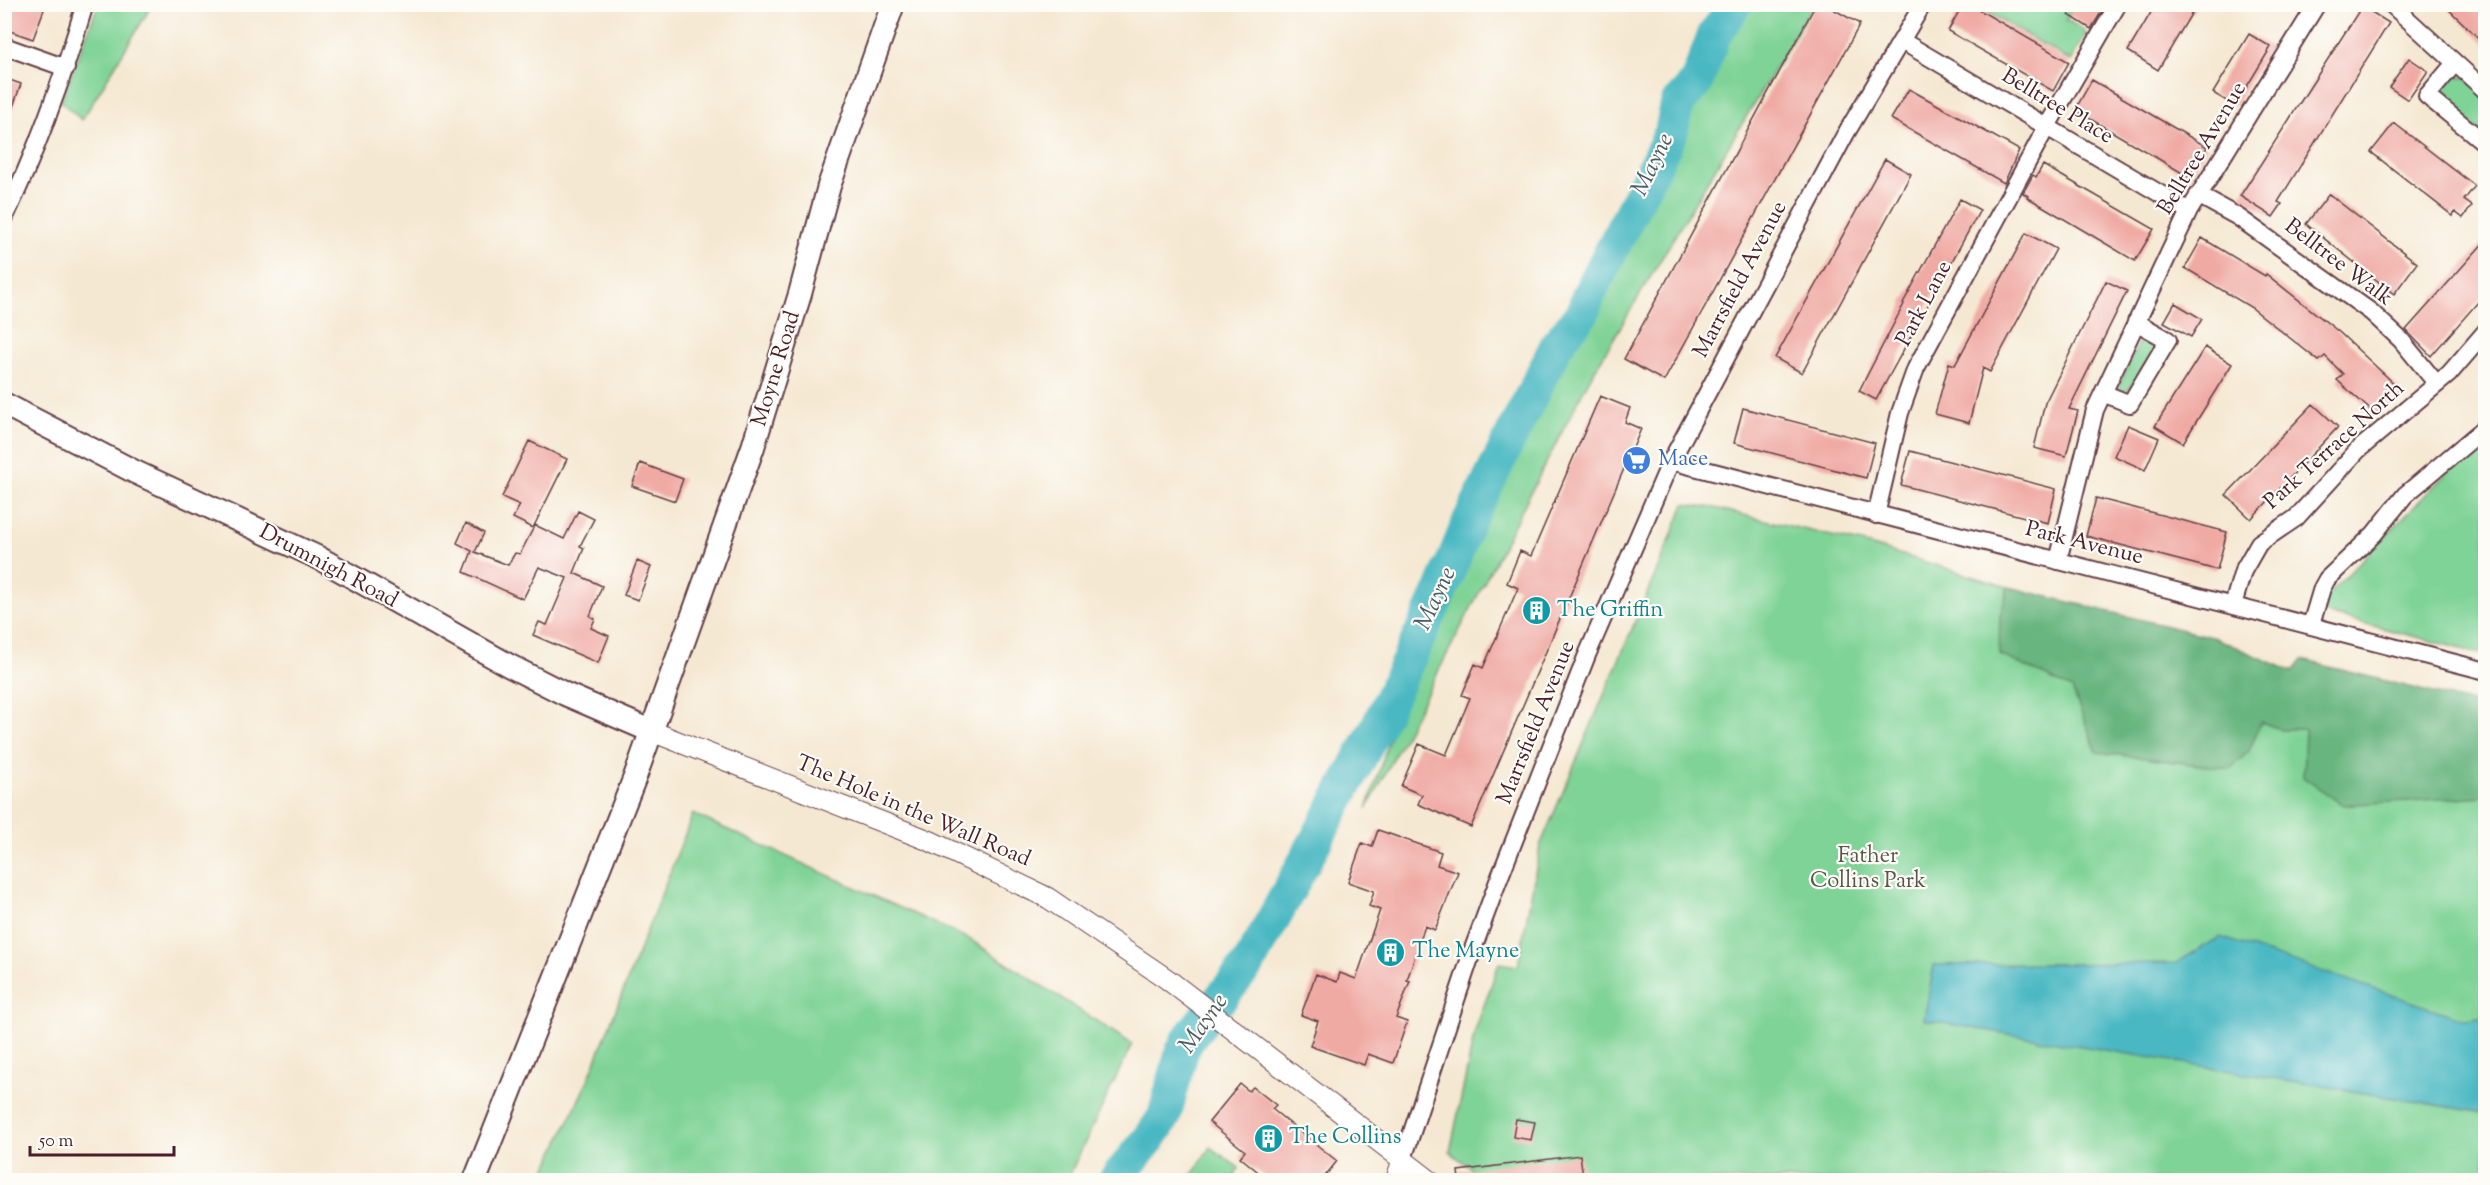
<svg xmlns="http://www.w3.org/2000/svg" width="2490" height="1185" font-family="'Sorts Mill Goudy',serif">
<style>
.green{fill:#7fd396;stroke:#647960;stroke-width:1.5}
.forest{fill:#67b57f;stroke:#586a55;stroke-width:1.5}
.water{fill:#4ab8c2;stroke:#4a6c76;stroke-width:1.5}
.lines{fill:none;stroke-linecap:round;stroke-linejoin:round}
.river{stroke:#4ab8c2;stroke-width:34}
.building{fill:#f0aaa4}
.minor-casing{stroke:#643d44;stroke-width:20}
.tertiary-casing{stroke:#643d44;stroke-width:22}
.secondary-casing{stroke:#643d44;stroke-width:26}
.minor{stroke:#fff;stroke-width:16}
.tertiary{stroke:#fff;stroke-width:20}
.secondary{stroke:#fff;stroke-width:22}
.labels{text-anchor:middle;dominant-baseline:central;stroke-width:4.5;stroke-linejoin:round;paint-order:stroke}
.street-label{font-size:22px;fill:#4a1f2b;stroke:#fdfcf7}
.shop-label{font-size:22px;fill:#366cbe;stroke:#fdfcf7;text-anchor:start}
.culture-label{font-size:22px;fill:#0d838f;stroke:#fdfcf7;text-anchor:start}
.park-label{font-size:22px;fill:#5a554b;stroke:#fdfcf7}
.water-label{font-size:24px;font-style:italic;fill:#4a5c67;stroke:#fdfcf7}
</style>
<rect width="100%" height="100%" fill="#fdfcf7"/>
<filter id="ink" filterUnits="userSpaceOnUse"><feTurbulence type="fractalNoise" baseFrequency=".0167" numOctaves="2"/><feDisplacementMap in="SourceGraphic" scale="12" xChannelSelector="R" yChannelSelector="G"/><feConvolveMatrix kernelMatrix="1 2 1 2 8 2 1 2 1" color-interpolation-filters="sRGB"/></filter>
<filter id="wash" filterUnits="userSpaceOnUse"><feTurbulence type="fractalNoise" baseFrequency=".008" numOctaves="4" result="noise"/><feDisplacementMap in="SourceGraphic" scale="24" xChannelSelector="R" yChannelSelector="G"/><feGaussianBlur stdDeviation="1.35" result="paint"/><feColorMatrix in="noise" values="0 0 0 0 0 0 0 0 0 0 0 0 0 0 0 0 0 1.4 0 .05"/><feComposite in="paint" operator="in"/></filter>
<g filter="url(#wash)">
<rect width="100%" height="100%" fill="#f5e8d2"/>
<!-- green -->
<path class="green" d="M1739,4L1813,5L1590,378L1367,809L1397,715L1543,379Z
M98,5H152L82,120L61,102Z
M1975,5H2075L2066,20L2084,30L2086,35L2071,61Z
M2455,76L2465,77L2485,96V132L2479,131L2440,97L2442,91Z
M2144,338L2155,343L2156,349L2129,389L2122,391L2118,389L2119,385L2140,340Z
M2482,437L2486,440L2485,655L2313,610Z
M1685,504L1715,508L1869,545L2008,587L2215,638L2293,672L2302,660L2485,706V1180H1486L1450,1152L1475,1031L1499,963L1518,966L1540,846Z
M693,814L969,939L1132,1044L1067,1180H541L588,1080Z
M1210,1147L1239,1168L1235,1175L1239,1178L1238,1180H1189Z"/>
<!-- forest -->
<path class="forest" d="M2008,587L2215,638L2293,672L2302,660L2485,706V796L2343,805L2303,777L2305,729H2280L2261,722L2249,751L2230,769L2097,752L2072,689L1999,654L2000,616Z"/>
<!-- water -->
<path class="water" d="M2220,937L2466,1020L2485,1017V1113L1924,1020L1934,965L2176,963Z"/>
<g class="lines">
<!-- river -->
<path class="river" d="M1115,1180L1150,1138L1164,1117L1182,1051L1191,1035L1249,963L1299,872L1379,723L1442,588L1469,521L1557,344L1583,312L1588,296L1671,133L1677,104L1696,83L1714,35L1735,4"/>
</g>
<g id="blocks">
<!-- building -->
<path class="building" d="M4,4H46L33,39L4,29Z
M1816,4H1824L1860,24L1664,381L1624,359Z
M1963,4H1969L2069,62L2053,91L1948,31Z
M2075,4H2106L2091,29L2069,15Z
M2156,4H2197L2158,70L2128,51Z
M2443,4H2486V45L2468,28Z
M2362,6L2389,23L2278,202L2282,204L2273,217L2240,196Z
M2249,34L2271,47L2235,106L2213,93Z
M2409,58L2428,71L2408,100L2389,87Z
M4,78L21,84L7,124H4Z
M2092,80L2207,147L2189,177L2075,110Z
M1909,89L2019,150L2004,183L1891,119Z
M2394,123L2475,186L2464,200L2472,206L2463,218L2455,212L2453,216L2371,152Z
M1885,159L1911,174L1802,373L1775,358Z
M2043,165L2154,229L2135,261L2027,197L2028,196L2023,193L2033,175L2036,177Z
M2329,194L2417,263L2394,294L2306,224Z
M1960,199L1980,210L1876,400L1859,391L1904,304L1903,303Z
M2026,233L2056,249L1990,372L1983,368L1969,423L1935,414L1949,363L1955,365Z
M2202,238L2265,276L2266,274L2339,332L2400,389L2376,415L2337,380L2343,374L2325,356L2319,361L2252,308L2185,268Z
M2486,240V293L2431,356L2406,330Z
M2106,281L2127,291L2069,409L2078,411L2066,456L2034,448L2045,403Z
M2175,303L2202,319L2191,337L2164,322Z
M2205,347L2232,364L2183,443L2155,426Z
M1600,396L1630,408L1625,422L1641,429L1471,827L1418,804L1422,795L1401,786L1419,744L1446,755L1470,698L1462,695L1475,664L1483,668L1518,588L1507,583L1520,551L1531,556Z
M2313,404L2338,427L2251,519L2226,495Z
M1743,408L1875,443L1866,478L1734,443Z
M2128,425L2159,438L2145,470L2114,456Z
M529,441L567,459L533,528L513,518L520,505L502,497Z
M1910,451L2056,489L2048,523L1901,485Z
M640,463L683,479L675,501L632,486Z
M2096,498L2227,532L2217,570L2086,536Z
M578,511L594,519L580,546L584,548L574,573L602,586L590,616L595,619L591,628L609,636L598,663L533,635L539,622L547,625L567,578L539,567L523,599L464,572L472,551L457,543L466,523L484,533L475,552L508,565L515,553L520,554L535,525L564,539Z
M637,561L651,567L638,600L624,595Z
M1378,830L1441,852L1437,865L1458,872L1435,930L1425,926L1407,980L1410,981L1396,1018L1407,1022L1393,1063L1368,1054L1364,1065L1310,1046L1318,1021L1301,1015L1316,974L1337,982L1340,973L1356,979L1380,910L1369,906L1374,891L1348,882L1362,843L1372,847Z
M1240,1084L1249,1091L1253,1087L1276,1105L1272,1109L1337,1161L1322,1180H1268L1240,1157L1245,1151L1209,1122Z
M1516,1119L1535,1122L1531,1140L1513,1137Z
M1580,1155L1583,1176L1551,1180H1459L1458,1171Z"/>
</g>
</g>
<g filter="url(#ink)">
<use href="#blocks" fill-opacity="0" stroke="#643d44" stroke-width="1.5"/>
<g class="lines">
<defs>
<path id="minor" d="M2391,4L2486,91
M1902,41L2189,211
M4,46L66,68
M2455,63L2427,96L2486,144
M2198,195L2238,217L2371,312L2401,340L2437,384
M4,219C37,150 63,78 85,4
M2103,393L2130,404L2168,340L2136,322
M1671,461L2486,671
M1876,515L1900,413L1916,368L2046,128L2118,4
M2058,561L2095,410L2189,211L2317,4
M2233,605L2243,571L2259,543L2296,518L2358,450L2449,374L2486,331
M2311,625L2322,588L2327,579L2374,534L2405,495L2486,427
M1403,1159L1474,946L1497,884L1587,655L1671,461L1845,135L1923,4"/>
<path id="tertiary" d="M651,731L930,841L1048,898L1167,979L1429,1180
M1396,1180L1403,1159"/>
<path id="secondary" d="M4,404L135,472L319,558L508,665L565,694L651,731
M475,1180L635,777L753,447L800,294L829,186L893,4"/>
</defs>
<!-- minor casing -->
<use href="#minor" class="minor-casing"/>
<!-- tertiary casing -->
<use href="#tertiary" class="tertiary-casing"/>
<!-- secondary casing -->
<use href="#secondary" class="secondary-casing"/>
<!-- minor -->
<use href="#minor" class="minor"/>
<!-- tertiary -->
<use href="#tertiary" class="tertiary"/>
<!-- secondary -->
<use href="#secondary" class="secondary"/>
</g>
</g>
<!-- icons -->
<defs>
<symbol id="supermarket-disc" viewBox="-11 -11 22 22"><circle r="9.5" fill="#3f7fe0" stroke="#fdfcf7"/><path d="M-6-5.5h2.5l.6 2H6L4.5 2H-2.5L-4.4-4H-6ZM-1.5 3.2a1.3 1.3 0 1 0 .1 0ZM3 3.2a1.3 1.3 0 1 0 .1 0Z" fill="#fff"/></symbol>
<symbol id="building-disc" viewBox="-11 -11 22 22"><circle r="9.5" fill="#0f9aa8" stroke="#fdfcf7"/><path d="M-4-6H4V6H1V3H-1V6H-4ZM-2.5-4.3h1.7v1.8h-1.7ZM.8-4.3h1.7v1.8H.8ZM-2.5-1h1.7V.8h-1.7ZM.8-1h1.7V.8H.8Z" fill="#fff"/></symbol>
</defs>
<g fill-rule="evenodd">
<use href="#supermarket-disc" x="1620" y="444" width="33" height="33"/>
<use href="#building-disc" x="1520" y="594" width="33" height="33"/>
<use href="#building-disc" x="1374" y="936" width="33" height="33"/>
<use href="#building-disc" x="1252" y="1122" width="33" height="33"/>
</g>
<g class="labels">
<!-- street labels -->
<g class="street-label">
<text transform="translate(2057 107) rotate(31)">Belltree Place</text>
<text transform="translate(2203 149) rotate(-59)">Belltree Avenue</text>
<text transform="translate(2338 263) rotate(37)">Belltree Walk</text>
<text transform="translate(1741 280) rotate(-62)">Marrsfield Avenue</text>
<text transform="translate(1925 304) rotate(-62)">Park Lane</text>
<text transform="translate(777 369) rotate(-73)">Moyne Road</text>
<text transform="translate(2335 446) rotate(-42)">Park Terrace North</text>
<text transform="translate(2084 544) rotate(14)">Park Avenue</text>
<text transform="translate(328 567) rotate(28)">Drumnigh Road</text>
<text transform="translate(1537 723) rotate(-68)">Marrsfield Avenue</text>
<text transform="translate(913 812) rotate(23)">The Hole in the Wall Road</text>
</g>
<!-- shop labels -->
<g class="shop-label">
<text x="1658" y="460">Mace</text>
</g>
<!-- culture labels -->
<g class="culture-label">
<text x="1557" y="611">The Griffin</text>
<text x="1412" y="952">The Mayne</text>
<text x="1289" y="1138">The Collins</text>
</g>
<!-- park labels -->
<g class="park-label">
<text x="1868" y="857">Father<tspan x="1868" dy="25">Collins Park</tspan></text>
</g>
<!-- water labels -->
<g class="water-label">
<text transform="translate(1653 165) rotate(-64)">Mayne</text>
<text transform="translate(1436 599) rotate(-65)">Mayne</text>
<text transform="translate(1204 1024) rotate(-55)">Mayne</text>
</g>
</g>
<!-- margin -->
<rect width="2490" height="1185" fill="none" stroke="#fdfcf7" stroke-width="24"/>
<!-- scale -->
<path d="M30 1146v9h144v-9" fill="none" stroke="#4a1f2b" stroke-width="3"/>
<text x="39" y="1146" font-size="18" fill="#4a1f2b" stroke="#fdfcf7" stroke-width="4.5" paint-order="stroke">50 m</text>
</svg>
